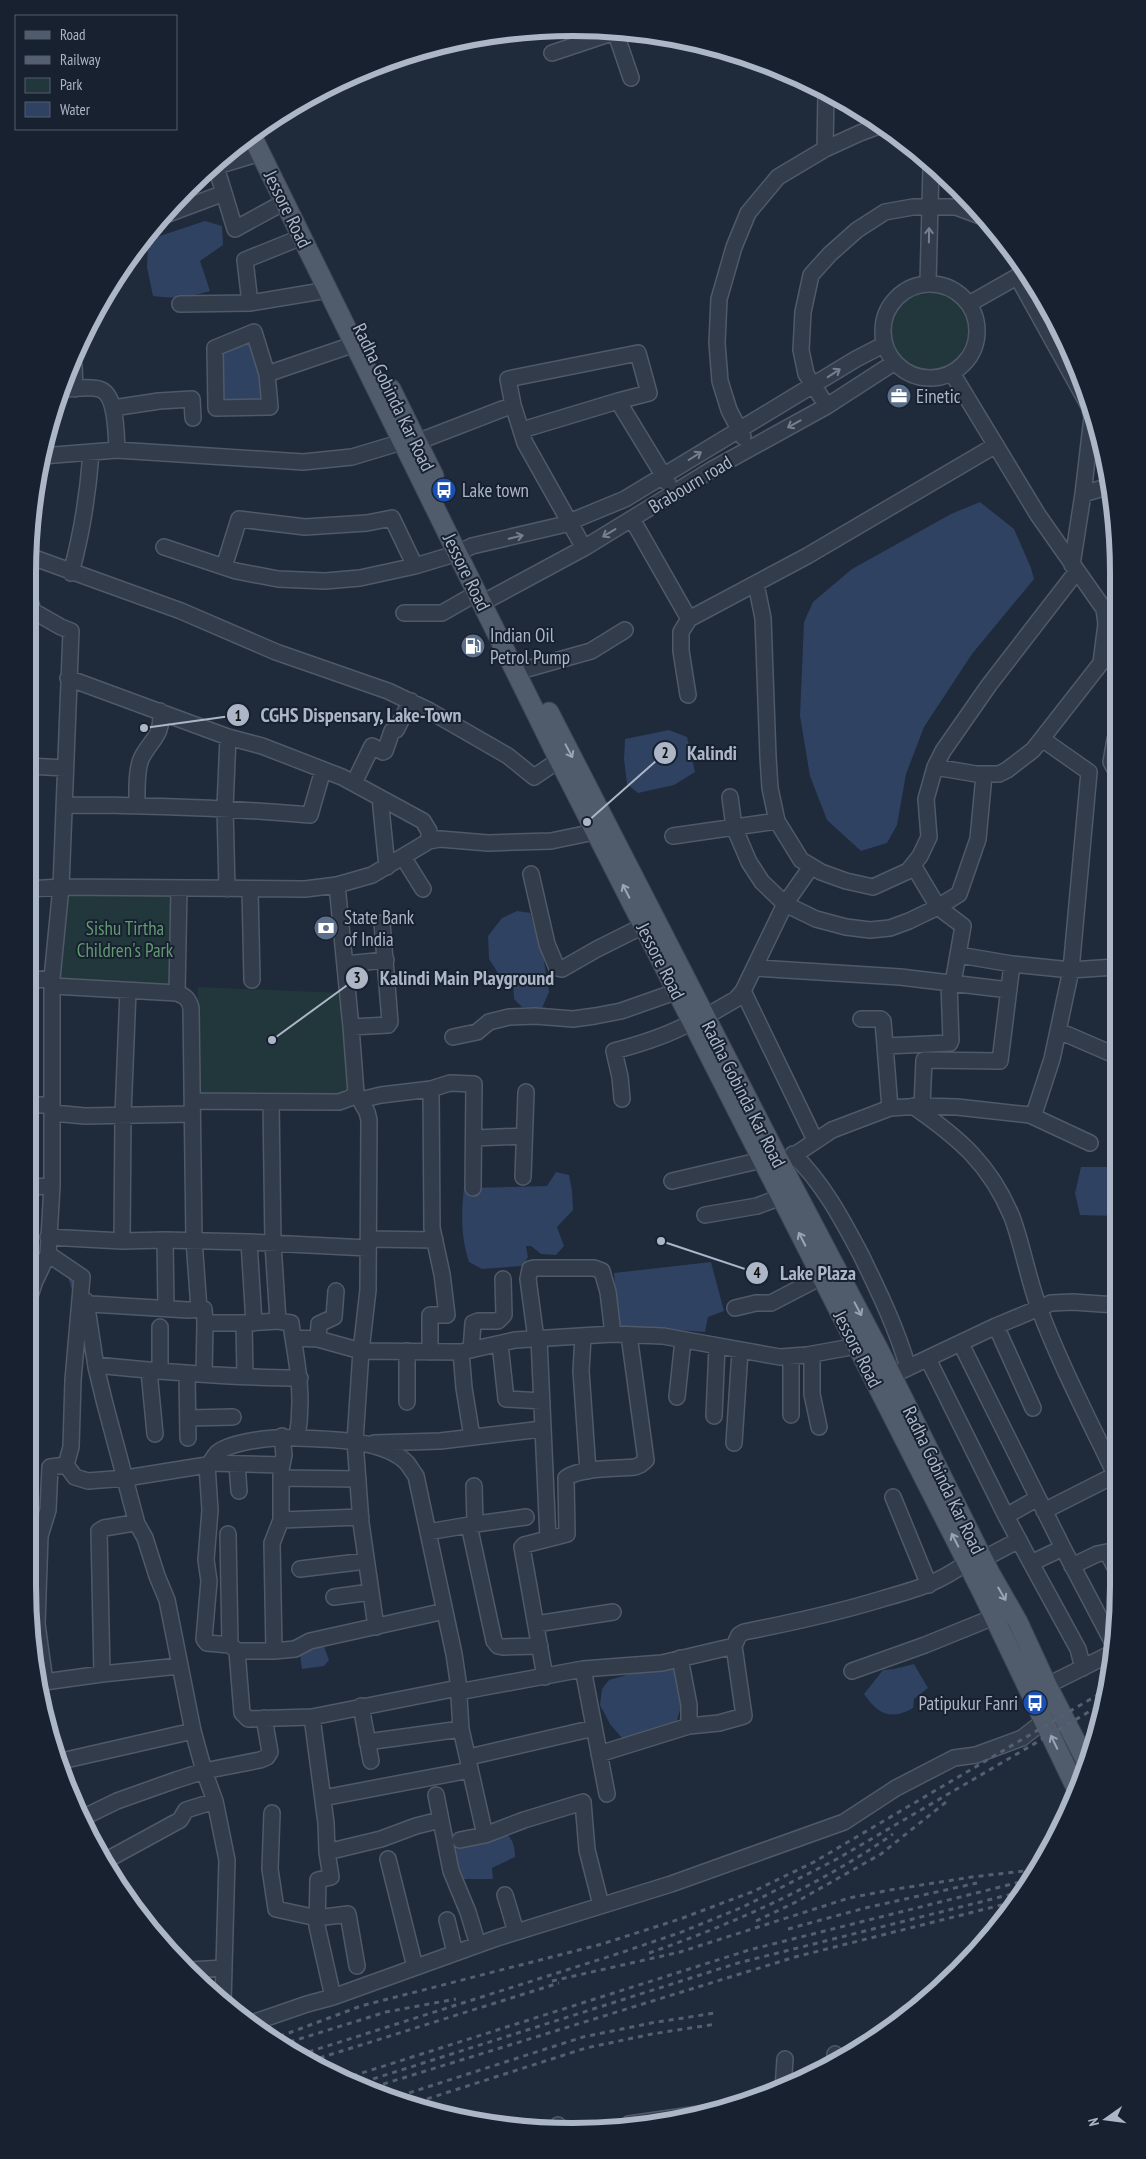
<svg xmlns="http://www.w3.org/2000/svg" width="1146" height="2159" font-family="'PT Sans Narrow',sans-serif">
<style>
.green{fill:#21373c}
.water{fill:#2f4262}
.lines{fill:none;stroke-linecap:round;stroke-linejoin:round}
.stream{stroke:#2f4262;stroke-width:3}
.minor-casing{stroke:#505968;stroke-width:18}
.major-casing{stroke:#3c4554;stroke-width:21}
.minor{stroke:#333c4b;stroke-width:15}
.major{stroke:#505b6b;stroke-width:19}
.rail{stroke:#545f72;stroke-width:3;stroke-dasharray:5 5;stroke-linecap:butt}
.oneway{stroke:#767f8f}
.oneway2{stroke:#9aa4b5}
.labels{text-anchor:middle;dominant-baseline:central;stroke-width:4;stroke-linejoin:round;paint-order:stroke}
.street-label{font-size:19px;fill:#adb6c7;stroke:#18212f}
.poi-label{font-size:19px;fill:#adb6c7;stroke:#18212f;text-anchor:start}
.park-label{font-size:19px;fill:#629a71;stroke:#18212f}
.rim{fill:none;stroke:#adb6c7;stroke-width:6}
.leader{fill:none;stroke:#adb6c7;stroke-width:2}
.callout-dot{fill:#adb6c7;stroke:#18212f;stroke-width:2}
.mark-label{font-size:15px;text-anchor:middle;font-weight:bold;fill:#111}
.callout-label{font-size:20px;text-anchor:middle;font-weight:bold;fill:#adb6c7;stroke:#18212f;stroke-width:4;stroke-linejoin:round;paint-order:stroke}
</style>
<rect width="100%" height="100%" fill="#1f2a3b"/>
<!-- green -->
<path class="green" d="M933,293L951,294L969,324L967,342L958,358L947,367L933,370L908,366L893,351L887,335L891,317L912,296Z
M170,893L172,987L59,982L63,894Z
M198,987L344,993L349,1087L336,1096L198,1099Z"/>
<!-- water -->
<path class="water" d="M205,221L222,226L223,245L200,261L210,291C191,297 172,299 153,296L147,267L148,243L157,237Z
M251,337L267,393L261,402L225,404L220,396L219,349Z
M980,502L1014,529L1031,568L1034,579L972,654L924,727L906,774L897,825L887,843L861,851L827,820L810,776L800,716L804,622L813,602L852,569L951,514Z
M669,730L687,737L695,772L674,785L638,793L627,784L624,759L625,739Z
M517,911L530,913L544,961L549,992L542,1008L522,1007L514,999L513,979L498,973L489,959L488,936L502,918Z
M1081,1167H1116V1216L1080,1215L1075,1193Z
M556,1172L569,1175L572,1191L573,1210L557,1227L564,1246L556,1255L541,1254L531,1246H526L528,1257L522,1266L482,1269L469,1262C461,1237 461,1215 464,1188L547,1186Z
M711,1262L724,1311L708,1317L705,1332L618,1326L614,1273Z
M322,1641L329,1660L324,1666L302,1669L299,1647Z
M914,1664L928,1688L914,1699L913,1708C890,1721 878,1714 864,1694L883,1670L894,1669Z
M661,1665L674,1668L684,1686L683,1700L677,1720L666,1731L631,1740L622,1738L610,1724L600,1705L602,1689L609,1680Z
M505,1833C513,1839 515,1847 515,1857L492,1868L493,1879H464L458,1871L455,1850L465,1840Z"/>
<g class="lines">
<!-- stream -->
<path class="stream" d="M70,1278L74,1292"/>
<defs>
<path id="minor" d="M615,31L631,78
M552,53L615,32
M825,149L826,92
M216,167L235,229L277,206L283,199
M211,168L260,153
M160,217L224,193
M1017,276L1089,406L1092,417L1083,494L1072,565
M928,283L931,166
M883 331a47 47 0 1 1 94 0a47 47 0 1 1-94 0Z
M250,303L245,260L302,237
M180,304L250,303L328,290
M969,304L1027,271
M254,332L267,374L270,407L216,408L215,348Z
M74,365L75,389
M267,374L355,344
M64,389C75,389 89,386 99,389C117,393 116,435 117,450
M827,406L806,374L801,350L803,312L811,275L830,254L857,230L885,212L913,207H956L983,217
M113,408L159,401L192,399L193,418
M522,430L618,401L668,483
M743,437L729,410L720,381L717,343L719,299L734,247L748,213L778,177L825,149L860,133L879,126
M417,442L513,405
M42,456L117,450L303,462L352,457L402,442
M1083,494L1110,486
M632,519L689,619
M164,547L236,571L278,579L325,581L360,578L415,566L458,553L472,546L562,525L625,499L856,359L885,344
M584,548L525,443L513,405L508,379L638,353L649,393L618,401
M29,556L181,611L276,652L388,691L430,711L508,756L534,777L559,760
M224,567L239,519L305,527L367,523L392,518L415,566
M71,573C82,533 88,494 91,453
M756,584L763,618L768,757L770,788L777,821L801,860L821,872L846,881L873,887L908,871L920,856L929,837L926,799L935,767L943,751L989,685L1077,571
M482,603L584,548L711,470L827,406L895,362
M404,613H442L477,593
M516,672L591,651L625,630
M68,678L228,737L262,746L342,777L423,821L429,831V841
M688,695L681,651V632L689,619L807,556L996,445
M1115,739L1111,762L1115,769
M28,766L65,768
M935,767L976,774H999L1007,770L1033,750L1101,663L1106,624L1104,609L1038,515L952,373
M354,783L372,746L383,752L385,751L392,731L396,730L411,701
M730,797L734,827L749,862L762,882L785,904L816,919L846,927L870,930L890,928L909,921L938,907L959,894L978,839L984,775
M380,798L387,867
M65,805C147,805 228,808 310,815L323,770
M137,805C137,792 136,768 142,757C151,740 164,734 160,711
M673,836L777,821
M403,857L423,889
M913,865L938,907L963,926L953,983
M531,874L547,944L557,968L562,969L597,949L643,926
M28,889L61,887L305,889L337,885L372,875L429,841L440,839L488,843L551,841L604,830
M227,889L225,808L228,737
M250,890L252,980
M959,955L1012,964L1071,970L1115,967
M345,964L386,960
M756,968L900,977L1009,990
M28,981L52,978
M53,986L177,993C185,996 189,999 191,1008L194,1240L199,1309
M743,991L815,1140
M177,993L179,888
M705,1017L736,999L743,991L785,904L811,867
M861,1019H881L883,1021L890,1108
M351,1027L388,1025L390,1022L382,923
M1059,1031L1110,1053L1116,1051
M453,1037L477,1032L489,1022L509,1017L535,1016L573,1019L595,1016L621,1011L675,992
M886,1046L950,1043L951,1040L949,984
M431,1089L450,1083L474,1084L473,1188
M356,1093L367,1112L369,1120L368,1290L361,1351L355,1441L361,1523L376,1627
M622,1099L620,1077L614,1051C641,1044 667,1036 692,1022
M360,1100L381,1095L431,1089L432,1228L442,1274L447,1315H430V1352
M193,1101L339,1102L350,1098L356,1093L351,1027L337,885
M271,1102L273,1244L278,1321
M28,1105H52
M913,1106C959,1138 990,1164 1012,1217C1023,1247 1028,1279 1039,1308C1060,1364 1089,1420 1115,1474
M922,1106L924,1060L1000,1061L1012,964
M53,1113L85,1116L192,1114
M1030,1115L1090,1143
M475,1138L524,1136
M793,1154C823,1183 842,1219 861,1255C879,1292 897,1329 908,1368
M772,1170L832,1130L890,1108L922,1106L957,1107L1030,1115L1035,1111L1052,1059L1071,970L1089,772L1042,739
M523,1177L526,1092
M672,1181L762,1160
M28,1187L52,1186
M705,1215L757,1206L781,1197
M48,1237L122,1241L165,1240L249,1242L368,1248
M369,1239L435,1240
M165,1240L166,1308
M122,1241L123,1115L128,991
M249,1242L254,1323
M48,1254L82,1277L73,1380L71,1447L66,1465L75,1477L88,1481L126,1478L207,1465L210,1510L206,1560L209,1581L204,1639L207,1643L230,1645L237,1651H274L272,1543L281,1520V1470L284,1455L282,1436
M91,1304L188,1310L204,1309L205,1323H244L245,1376
M735,1308L756,1303H771L821,1277
M28,1322L29,1299L35,1281L48,1254L52,1186V978L61,887L71,631L61,627L33,611L29,598
M245,1323L278,1321L291,1323L293,1338
M996,1326L1033,1408
M583,1337L581,1371L588,1471
M318,1339L319,1324L334,1317L336,1291
M536,1339L528,1279L530,1269L534,1268H594L602,1271L608,1292L613,1334
M539,1339L548,1539
M500,1344L506,1399L542,1401
M961,1344L1063,1548L1114,1645
M471,1350L473,1323L478,1321H498L504,1315L503,1279
M461,1352L464,1388L472,1437
M812,1354V1394L819,1427
M791,1357V1415
M928,1359L1006,1516
M96,1365C164,1372 232,1378 300,1378
M160,1370V1327
M149,1371L155,1434
M204,1374L205,1323
M187,1375L188,1438
M882,1380L996,1326L1051,1303L1073,1302L1116,1305
M677,1397L683,1340
M407,1402V1351
M714,1416L717,1346
M188,1418L233,1417
M297,1438C328,1439 384,1439 407,1463C410,1467 413,1472 416,1476L454,1654L458,1681L461,1729L485,1835
M374,1443L440,1441L542,1429
M734,1443L740,1351
M211,1463L282,1465
M237,1464L239,1491
M207,1465C212,1462 213,1457 217,1453C232,1441 278,1436 297,1438C303,1403 299,1372 293,1338L318,1339L361,1351L461,1352L515,1340L613,1334L663,1336L780,1357L807,1355L857,1346
M281,1478L358,1479
M474,1486L475,1523
M893,1497L929,1585
M1038,1498L1006,1516L1031,1563L1063,1548
M1044,1511L1117,1474
M281,1520L361,1517
M136,1522L145,1538L157,1576L167,1600L193,1731L204,1771L215,1801L227,1860L223,2003
M469,1525L526,1517
M428,1532L469,1525L494,1641L498,1646L503,1647L540,1646
M228,1534L230,1645
M983,1559L1019,1540
M1031,1563L1078,1649L1083,1668
M1072,1566L1097,1554L1107,1552L1117,1571
M300,1569L366,1561
M334,1597L371,1592
M536,1624L613,1612
M237,1651L242,1713L248,1719L312,1717L458,1688
M274,1651L295,1649L310,1641L445,1611
M680,1658L689,1705V1726
M583,1669L607,1794
M852,1671L925,1645L994,1617
M102,1674L179,1666
M545,1677L522,1547L524,1545L567,1534L566,1478C581,1467 617,1469 635,1467L640,1465L646,1460L629,1335
M1058,1680L1112,1653
M45,1682L37,1624L40,1536L48,1510L50,1467L66,1465
M37,1683L102,1674L99,1531L104,1528L134,1523L136,1520L105,1404L96,1367L86,1301
M458,1692L583,1669L662,1663L734,1646L739,1635L744,1632C790,1623 836,1613 882,1599C916,1589 937,1584 966,1563
M361,1706L371,1761
M312,1717L326,1823L327,1852L331,1877L318,1880L317,1926L333,1997
M367,1742L461,1729
M599,1754L689,1726L719,1723L744,1716L734,1646
M469,1757L594,1728
M57,1762L193,1731
M436,1795L451,1871L468,1912L478,1945
M323,1798L470,1770
M272,1813L270,1869L276,1909L317,1918L348,1914L357,1966
M82,1818L117,1801L176,1780L204,1771L260,1760L267,1757L270,1752L264,1718
M460,1840L485,1835L524,1820L583,1802L587,1850L601,1905
M327,1852L381,1839L416,1826L440,1820
M388,1859L415,1967
M103,1862L180,1820L186,1810L215,1801
M505,1895L516,1932
M447,1920L455,1953
M189,1970L224,1968
M249,2024L307,2004L333,1997L497,1938L671,1884L844,1822L896,1788L954,1758L976,1755L1022,1738L1044,1721
M835,2054V2061
M783,2089L785,2059
M625,2128L629,2124L720,2111
M558,2130V2125"/>
<path id="major" d="M251,134L559,760L982,1592L1075,1786
M391,389L434,476
M549,712L777,1156L879,1350L990,1573L1018,1622L1047,1685L1086,1761"/>
</defs>
<!-- minor casing -->
<use href="#minor" class="minor-casing"/>
<!-- major casing -->
<use href="#major" class="major-casing"/>
<!-- minor -->
<use href="#minor" class="minor"/>
<!-- major -->
<use href="#major" class="major"/>
<!-- rail -->
<path class="rail" d="M756,1921L796,1902L881,1854L946,1802
M788,1929L865,1908L977,1883
M649,1953C735,1923 819,1886 893,1834
M552,1981L680,1952L849,1898L890,1890L972,1877L1033,1870
M270,2040L361,2006L602,1944L680,1919L752,1892L814,1862L1106,1690
M280,2045L386,2012L456,1999
M299,2055L620,1953L679,1933L743,1907L837,1859L1104,1703
M310,2061L559,1983
M343,2079L749,1950L1032,1879
M354,2085L738,1963L1024,1891
M364,2090L795,1957L1017,1901
M390,2099L583,2037L651,2023L715,2013
M408,2105L586,2048L652,2034L716,2024"/>
</g>
<!-- one-way arrows -->
<defs><path id="oneway-shaft" d="M-6 0H5M1.5-3L5.5 0L1.5 3" fill="none" stroke-width="1.6" stroke-linecap="round" stroke-linejoin="round" transform="scale(1.25)"/></defs>
<g class="oneway">
<use href="#oneway-shaft" transform="translate(929 235) rotate(-89)"/>
<use href="#oneway-shaft" transform="translate(834 373) rotate(-33)"/>
<use href="#oneway-shaft" transform="translate(794 424) rotate(151)"/>
<use href="#oneway-shaft" transform="translate(695 456) rotate(-32)"/>
<use href="#oneway-shaft" transform="translate(609 533) rotate(149)"/>
<use href="#oneway-shaft" transform="translate(516 537) rotate(-14)"/>
</g>
<g class="oneway2">
<use href="#oneway-shaft" transform="translate(569 751) rotate(62)"/>
<use href="#oneway-shaft" transform="translate(626 891) rotate(-117)"/>
<use href="#oneway-shaft" transform="translate(802 1239) rotate(-117)"/>
<use href="#oneway-shaft" transform="translate(858 1309) rotate(62)"/>
<use href="#oneway-shaft" transform="translate(955 1540) rotate(-117)"/>
<use href="#oneway-shaft" transform="translate(1002 1594) rotate(60)"/>
<use href="#oneway-shaft" transform="translate(1054 1742) rotate(-116)"/>
</g>
<!-- icons -->
<defs>
<symbol id="office-disc" viewBox="-11 -11 22 22"><circle r="9.5" fill="#5c6f8a" stroke="#18212f"/><path d="M-6-3h4V-5.5h4V-3h4V5H-6ZM-1-4.5V-3h2v-1.5ZM-6 0V1H6V0Z" fill="#fff"/></symbol>
<symbol id="bus-disc" viewBox="-11 -11 22 22"><circle r="9.5" fill="#1a4fb4" stroke="#18212f"/><path d="M-5-6H5V4H4V6H2V4H-2V6H-4V4H-5ZM-3.5-4V0h7V-4ZM-3.5 1.2v1.5H-2V1.2ZM2 1.2v1.5H3.5V1.2Z" fill="#fff"/></symbol>
<symbol id="fuel-disc" viewBox="-11 -11 22 22"><circle r="9.5" fill="#5c6f8a" stroke="#18212f"/><path d="M-5.5-6h7V0h2V4h1.3V-2.5L3-4.5l.8-.8L6-3V5H2.5V1h-1V6h-7ZM-4.2-4.7v3.2H.2V-4.7Z" fill="#fff"/></symbol>
<symbol id="bank-disc" viewBox="-11 -11 22 22"><circle r="9.5" fill="#5c6f8a" stroke="#18212f"/><path d="M-6-4H6V4H-6ZM0-2.3a2.3 2.3 0 1 0 0 4.6a2.3 2.3 0 1 0 0-4.6Z" fill="#fff"/></symbol>
</defs>
<g fill-rule="evenodd">
<use href="#office-disc" x="885" y="382" width="28" height="28"/>
<use href="#bus-disc" x="430" y="476" width="28" height="28"/>
<use href="#fuel-disc" x="459" y="632" width="28" height="28"/>
<use href="#bank-disc" x="312" y="914" width="28" height="28"/>
<use href="#bus-disc" x="1021" y="1689" width="28" height="28"/>
</g>
<g class="labels">
<!-- street labels -->
<g class="street-label">
<text transform="translate(288 209) rotate(64)">Jessore Road</text>
<text transform="translate(394 397) rotate(64)">Radha Gobinda Kar Road</text>
<text transform="translate(690 484) rotate(-31)">Brabourn road</text>
<text transform="translate(467 572) rotate(64)">Jessore Road</text>
<text transform="translate(661 961) rotate(63)">Jessore Road</text>
<text transform="translate(744 1094) rotate(63)">Radha Gobinda Kar Road</text>
<text transform="translate(858 1349) rotate(63)">Jessore Road</text>
<text transform="translate(944 1480) rotate(64)">Radha Gobinda Kar Road</text>
</g>
<!-- poi labels -->
<g class="poi-label">
<text x="916" y="396">Einetic</text>
<text x="462" y="490">Lake town</text>
<text x="490" y="635">Indian Oil<tspan x="490" dy="22">Petrol Pump</tspan></text>
<text x="344" y="917">State Bank<tspan x="344" dy="22">of India</tspan></text>
<text x="1018" y="1703" text-anchor="end">Patipukur Fanri</text>
</g>
<!-- park labels -->
<g class="park-label">
<text x="125" y="928">Sishu Tirtha<tspan x="125" dy="22">Children's Park</tspan></text>
</g>
</g>
<!-- crop -->
<path d="M0 0H1146V2159H0ZM573 36H573A537 537 0 0 1 1110 573V1586A537 537 0 0 1 573 2123H573A537 537 0 0 1 36 1586V573A537 537 0 0 1 573 36Z" fill="#18212f" fill-rule="evenodd"/>
<path class="rim" d="M573 36H573A537 537 0 0 1 1110 573V1586A537 537 0 0 1 573 2123H573A537 537 0 0 1 36 1586V573A537 537 0 0 1 573 36Z"/>
<!-- callouts -->
<path class="leader" d="M144 728L238 715M587 822L665 753M272 1040L357 978M661 1241L757 1273"/>
<g class="callout-dot">
<circle cx="144" cy="728" r="5"/>
<circle cx="587" cy="822" r="5"/>
<circle cx="272" cy="1040" r="5"/>
<circle cx="661" cy="1241" r="5"/>
<circle cx="238" cy="715" r="12"/>
<circle cx="665" cy="753" r="12"/>
<circle cx="357" cy="978" r="12"/>
<circle cx="757" cy="1273" r="12"/>
</g>
<g class="mark-label">
<text x="238" y="721">1</text>
<text x="665" y="758">2</text>
<text x="357" y="983">3</text>
<text x="757" y="1278">4</text>
</g>
<g class="callout-label">
<text x="361" y="722">CGHS Dispensary, Lake-Town</text>
<text x="712" y="760">Kalindi</text>
<text x="467" y="985">Kalindi Main Playground</text>
<text x="818" y="1280">Lake Plaza</text>
</g>
<!-- legend -->
<rect x="15" y="15" width="162" height="115" fill="#18212f" stroke="#545d6c"/>
<rect x="25" y="31" width="25" height="8" fill="#505b6b" stroke="#545d6c"/>
<text x="60" y="40" font-size="15" fill="#adb6c7">Road</text>
<rect x="25" y="56" width="25" height="8" fill="#545f72" stroke="#545d6c"/>
<text x="60" y="65" font-size="15" fill="#adb6c7">Railway</text>
<rect x="25" y="78" width="25" height="15" fill="#21373c" stroke="#545d6c"/>
<text x="60" y="90" font-size="15" fill="#adb6c7">Park</text>
<rect x="25" y="102" width="25" height="15" fill="#2f4262" stroke="#545d6c"/>
<text x="60" y="115" font-size="15" fill="#adb6c7">Water</text>
<!-- north arrow -->
<g transform="translate(1106 2119) rotate(256)" stroke="#18212f" stroke-width="4" paint-order="stroke">
<path d="M0-4L9 19L0 12L-9 19Z" fill="#adb6c7"/>
<text y="-8" font-size="14" font-weight="bold" text-anchor="middle" fill="#adb6c7">N</text>
</g>
</svg>
